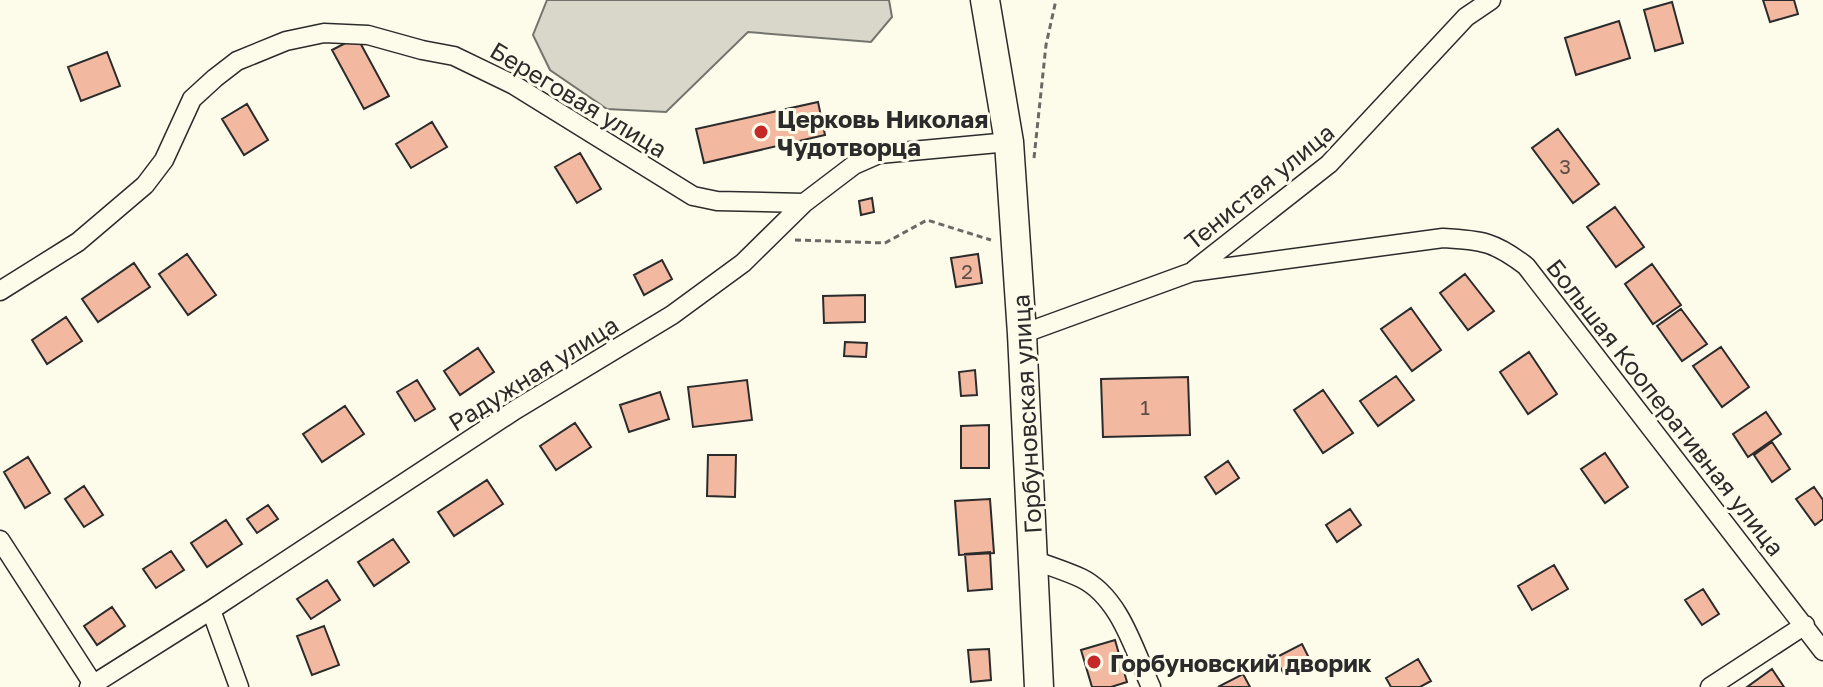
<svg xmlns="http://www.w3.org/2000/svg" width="1823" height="687" font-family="'Golos Text',sans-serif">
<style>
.water{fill:#d8d7c9;stroke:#74746e;stroke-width:2}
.building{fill:#f2b8a0;stroke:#2b2b2b;stroke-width:2}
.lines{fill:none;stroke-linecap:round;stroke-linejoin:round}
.street-casing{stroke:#2b2b2b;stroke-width:21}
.primary-casing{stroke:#2b2b2b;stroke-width:31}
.path{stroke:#6a6964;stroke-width:3;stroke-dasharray:6 4;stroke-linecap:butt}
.street{stroke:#fdfbea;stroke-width:18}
.primary{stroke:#fdfbea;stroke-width:28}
.poi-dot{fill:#c62828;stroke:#fdfbea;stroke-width:3}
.labels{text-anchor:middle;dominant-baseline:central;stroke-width:6;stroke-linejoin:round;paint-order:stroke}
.number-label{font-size:20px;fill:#5d4e48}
.street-label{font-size:24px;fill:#2b2b2b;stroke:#fdfbea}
.poi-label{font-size:24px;font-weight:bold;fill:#2b2b2b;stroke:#fdfbea;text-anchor:start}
</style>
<rect width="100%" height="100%" fill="#fdfbea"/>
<!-- water -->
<path class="water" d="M547,0H889L892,17L871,42L748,32L666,112L607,109L550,70L533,35Z"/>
<!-- building -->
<path class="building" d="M1763,0H1794L1798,14L1770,22Z
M1672,2L1683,43L1655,51L1644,10Z
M1619,21L1630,58L1576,75L1565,38Z
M357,37L389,96L364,109L332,50Z
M107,52L120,86L81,101L68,67Z
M818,102L825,135L704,163L696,129Z
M247,104L268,140L244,155L222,119Z
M432,122L447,147L411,168L396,144Z
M1558,129L1599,184L1573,203L1532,148Z
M580,153L601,189L577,203L555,167Z
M872,198L874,212L861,215L859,201Z
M1615,207L1644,247L1616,267L1587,227Z
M187,254L216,295L188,315L159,274Z
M978,254L982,283L956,287L951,258Z
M662,260L672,279L644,295L634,275Z
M134,263L150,287L98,322L82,299Z
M1652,264L1681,305L1653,324L1625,284Z
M1465,274L1494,311L1468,330L1440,293Z
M865,295V322L824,323L823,296Z
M1411,308L1441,350L1412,371L1381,329Z
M1681,309L1707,344L1682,361L1657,326Z
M66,317L82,341L47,364L32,340Z
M845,342L867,343L866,357L844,356Z
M1721,347L1749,387L1722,407L1693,366Z
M478,348L494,372L460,395L444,371Z
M1529,352L1557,394L1528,414L1500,372Z
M975,370L977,395L961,396L959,372Z
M1396,376L1414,400L1378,426L1360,401Z
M1188,377L1190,435L1103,437L1101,379Z
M417,380L435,409L415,421L397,392Z
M747,380L752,420L693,427L688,387Z
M1323,390L1353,433L1323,453L1294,410Z
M660,392L669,419L629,432L620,405Z
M345,406L364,434L322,462L303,434Z
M1766,412L1781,434L1748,457L1733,434Z
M575,423L591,447L556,470L540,446Z
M989,425V468H961V426Z
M1772,442L1790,469L1772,482L1754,455Z
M1605,453L1628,487L1605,503L1581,469Z
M708,455H736L735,497L707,496Z
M28,457L50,493L25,508L4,472Z
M1228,461L1239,478L1216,494L1205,477Z
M487,480L503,504L454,536L438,512Z
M84,486L103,515L84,527L65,499Z
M1814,487L1823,500V519L1815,525L1796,499Z
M990,499L994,553L959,555L955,501Z
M268,505L278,519L257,533L247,519Z
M1350,509L1361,525L1337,542L1326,525Z
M226,520L242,544L207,567L191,543Z
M393,539L409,562L374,586L358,562Z
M171,551L184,570L156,588L143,569Z
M990,552L992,589L968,591L965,554Z
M1554,565L1568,589L1532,610L1518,586Z
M327,580L340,600L311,619L297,599Z
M1703,589L1719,614L1702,625L1685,600Z
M112,607L125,626L97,645L84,626Z
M324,626L339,665L312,675L297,636Z
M1115,640L1127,682L1111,687H1092L1081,650Z
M1302,644L1311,662L1285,676L1275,658Z
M989,649L991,680L971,682L968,650Z
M1418,659L1431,681L1420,687H1391L1386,678Z
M1772,669L1784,687H1747Z
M1243,674L1250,687H1218Z"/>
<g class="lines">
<defs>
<path id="street" d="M1194,270L1329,164L1466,17L1491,0
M0,291L78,242L145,185L164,160L192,99L215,78L237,61L286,41L324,33L368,35L422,50L454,56L514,85L693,196L717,201L804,203
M1022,334L1192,272L1443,238C1482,240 1495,242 1526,266L1823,651
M0,540L93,684
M1034,560C1049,566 1066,571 1081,578C1120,597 1134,650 1151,687
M211,610L239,687
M89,687L211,610L515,410L672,315L743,263L804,203L854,165L879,154L1009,142
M1710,687L1805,625"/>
<path id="primary" d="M985,0L1009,142L1022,334L1039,687"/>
</defs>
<!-- street casing -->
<use href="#street" class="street-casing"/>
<!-- primary casing -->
<use href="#primary" class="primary-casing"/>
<!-- path -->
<path class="path" d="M1034,158L1046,45L1056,0
M795,240L885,243L927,220L991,240"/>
<!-- street -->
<use href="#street" class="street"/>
<!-- primary -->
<use href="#primary" class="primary"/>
</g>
<!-- markers -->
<g class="poi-dot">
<circle cx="761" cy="132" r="8"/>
<circle cx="1094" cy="662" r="8"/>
</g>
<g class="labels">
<!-- number labels -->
<g class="number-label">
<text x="1565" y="166">3</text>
<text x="967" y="271">2</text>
<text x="1145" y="407">1</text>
</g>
<!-- street labels -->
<g class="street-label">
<text transform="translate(579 99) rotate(31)">Береговая улица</text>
<text transform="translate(1259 186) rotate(-39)">Тенистая улица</text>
<text transform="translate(533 373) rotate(-32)">Радужная улица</text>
<text transform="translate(1666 407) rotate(52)">Большая Кооперативная улица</text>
<text transform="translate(1026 414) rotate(-93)">Горбуновская улица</text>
</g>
<!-- poi labels -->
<g class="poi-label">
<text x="777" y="118">Церковь Николая<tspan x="777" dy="28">Чудотворца</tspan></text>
<text x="1110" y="662">Горбуновский дворик</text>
</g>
</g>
</svg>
